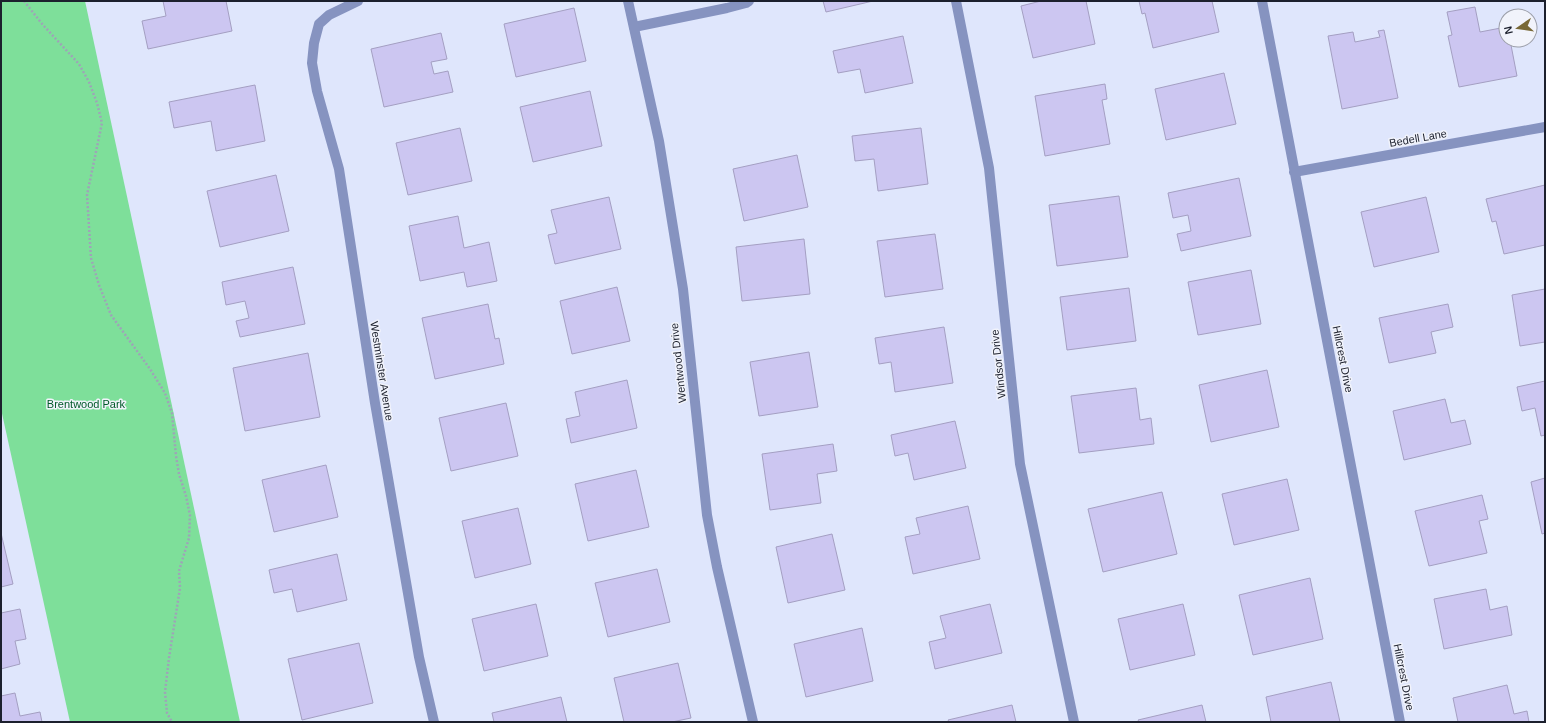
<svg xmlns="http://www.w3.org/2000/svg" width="1546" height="723" font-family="Helvetica,sans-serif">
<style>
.green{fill:#7edf9a}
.building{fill:#ccc6f1;stroke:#a49fc2}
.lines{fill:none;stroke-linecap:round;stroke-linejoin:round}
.path{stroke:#9ea4b7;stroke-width:2.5;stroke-dasharray:2 2;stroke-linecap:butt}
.service{stroke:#8693c0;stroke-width:10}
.minor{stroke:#8693c0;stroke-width:10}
.labels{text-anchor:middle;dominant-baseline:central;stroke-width:3;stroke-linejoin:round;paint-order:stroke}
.street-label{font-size:11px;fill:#1c202d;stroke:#f1f3fb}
.park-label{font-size:11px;fill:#005a29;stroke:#f1f3fb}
</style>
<rect width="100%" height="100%" fill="#dfe6fc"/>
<!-- green -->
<path class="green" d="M1,1H85L240,722H70L1,409Z"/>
<!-- building -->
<path class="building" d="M163,1H226L232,31L148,49L142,21L166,16Z
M823,1H873L826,12Z
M1041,1H1086L1095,44L1033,58L1021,6Z
M1139,1H1212L1219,32L1153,48L1145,13L1142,14Z
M1475,7L1480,32L1506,27V40H1510L1517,76L1459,87L1448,36L1452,35L1447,12Z
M574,8L586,61L516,77L504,24Z
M1384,30L1398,98L1342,109L1328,36L1353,32L1355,42L1380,37L1378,31Z
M441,33L447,59L431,62L434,74L448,71L453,92L384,107L371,49Z
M903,36L913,83L865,93L860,69L838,73L833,51Z
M1224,73L1236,124L1166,140L1155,89Z
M1105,84L1107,99L1102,100L1110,144L1045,156L1035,96Z
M255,85L265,141L216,151L211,121L174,128L169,102Z
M590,91L602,146L533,162L520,107Z
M460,128L472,181L408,195L396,143Z
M921,128L928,184L878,191L874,159L855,161L852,136Z
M797,155L808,207L744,221L733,169Z
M276,175L289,231L220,247L207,191Z
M1239,178L1251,236L1181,251L1177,234L1191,231L1188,215L1173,218L1168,193Z
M1545,185V245L1504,254L1496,221L1492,222L1486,199Z
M1119,196L1128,257L1057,266L1049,205Z
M609,197L621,249L555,264L548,235L557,233L551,210Z
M1426,197L1439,252L1374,267L1361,212Z
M458,216L464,248L489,242L497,281L467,287L464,272L420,281L409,226Z
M935,234L943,289L885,297L877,241Z
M804,239L810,294L742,301L736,247Z
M293,267L305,324L240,337L236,321L249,318L245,301L226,305L222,282Z
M1251,270L1261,324L1198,335L1188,282Z
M617,287L630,341L572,354L560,301Z
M1129,288L1136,341L1067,350L1060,297Z
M1545,289V342L1520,346L1512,295Z
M488,304L495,339L499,338L504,364L435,379L422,318Z
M1448,304L1453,327L1431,332L1436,353L1389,363L1379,318Z
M944,327L953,383L895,392L891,362L879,364L875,338Z
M809,352L818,407L759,416L750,362Z
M308,353L320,417L245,431L233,368Z
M1267,370L1279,427L1211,442L1199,385Z
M627,380L637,428L571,443L566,419L580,416L575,392Z
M1545,381V435L1541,436L1535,408L1522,411L1517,387Z
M1136,388L1140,420L1151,418L1154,444L1079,453L1071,396Z
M1445,399L1451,423L1465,420L1471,444L1404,460L1393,411Z
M506,403L518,456L451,471L439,418Z
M955,421L966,468L914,480L908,453L895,456L891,435Z
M833,444L837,471L817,474L821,503L770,510L762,454Z
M326,465L338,517L274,532L262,480Z
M636,470L649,527L588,541L575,484Z
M1545,478V533L1542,534L1531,482Z
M1287,479L1299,530L1234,545L1222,494Z
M1162,492L1177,554L1103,572L1088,509Z
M1482,495L1488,519L1479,521L1487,553L1429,566L1415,511Z
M968,506L980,559L913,574L905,537L920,534L916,518Z
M518,508L531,564L475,578L462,521Z
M1,533L13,584L1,587Z
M832,534L845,590L788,603L776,547Z
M337,554L347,600L297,612L292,589L274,593L269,570Z
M657,569L670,622L608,637L595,583Z
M1310,578L1323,639L1253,655L1239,595Z
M1486,589L1490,610L1507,606L1512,635L1444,649L1434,599Z
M536,604L548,656L484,671L472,619Z
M990,604L1002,653L935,669L929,642L946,638L940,616Z
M1183,604L1195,655L1130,670L1118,619Z
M20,609L26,639L15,641L20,664L1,669V613Z
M862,628L873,681L806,697L794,644Z
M359,643L373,703L302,720L288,659Z
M678,663L691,718L672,722H624L614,678Z
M1331,682L1340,722H1271L1266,697Z
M1507,685L1514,714L1527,711L1529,722H1458L1453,698Z
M15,693L20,716L40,712L42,722H1V696Z
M561,697L567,722H494L492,713Z
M1012,705L1016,722H949L948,720Z
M1202,705L1206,722H1139L1138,720Z"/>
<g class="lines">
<!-- path -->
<path class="path" d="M24,1L43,25L79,64L89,82L97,103L102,123L87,195L91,258L99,285L111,315L150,369L165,393L172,413L176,456L179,474L186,496L190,515L189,538L179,571L180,588L169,658L165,692L167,713L172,722"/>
<!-- service -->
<path class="service" d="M634,27L727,8L746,3L749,1"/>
<!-- minor -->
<path class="minor" d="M358,1L329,15L319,24L314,43L312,63L317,91L339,169L375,403L419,657L434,722
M628,1L659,141L683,289L707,515L717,567L753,722
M956,1L989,168L1020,464L1074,722
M1262,1L1400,722
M1294,172L1545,127"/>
</g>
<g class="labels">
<!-- street labels -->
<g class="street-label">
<text transform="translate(1418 138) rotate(-10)">Bedell Lane</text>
<text transform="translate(1343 359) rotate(79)">Hillcrest Drive</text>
<text transform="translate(678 363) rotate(-96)">Wentwood Drive</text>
<text transform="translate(998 364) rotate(-96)">Windsor Drive</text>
<text transform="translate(382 371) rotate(81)">Westminster Avenue</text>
<text transform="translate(1404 677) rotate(79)">Hillcrest Drive</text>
</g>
<!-- park labels -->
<g class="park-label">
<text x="86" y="404">Brentwood Park</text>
</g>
</g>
<!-- border -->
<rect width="1546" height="723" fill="none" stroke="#1c202d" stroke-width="4"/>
<!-- north arrow -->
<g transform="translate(1518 28) rotate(257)"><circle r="19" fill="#f1f3fb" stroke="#9c9fa9"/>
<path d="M0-3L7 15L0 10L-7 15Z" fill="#786836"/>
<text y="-6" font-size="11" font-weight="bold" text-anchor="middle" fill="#1c202d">N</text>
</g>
</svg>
